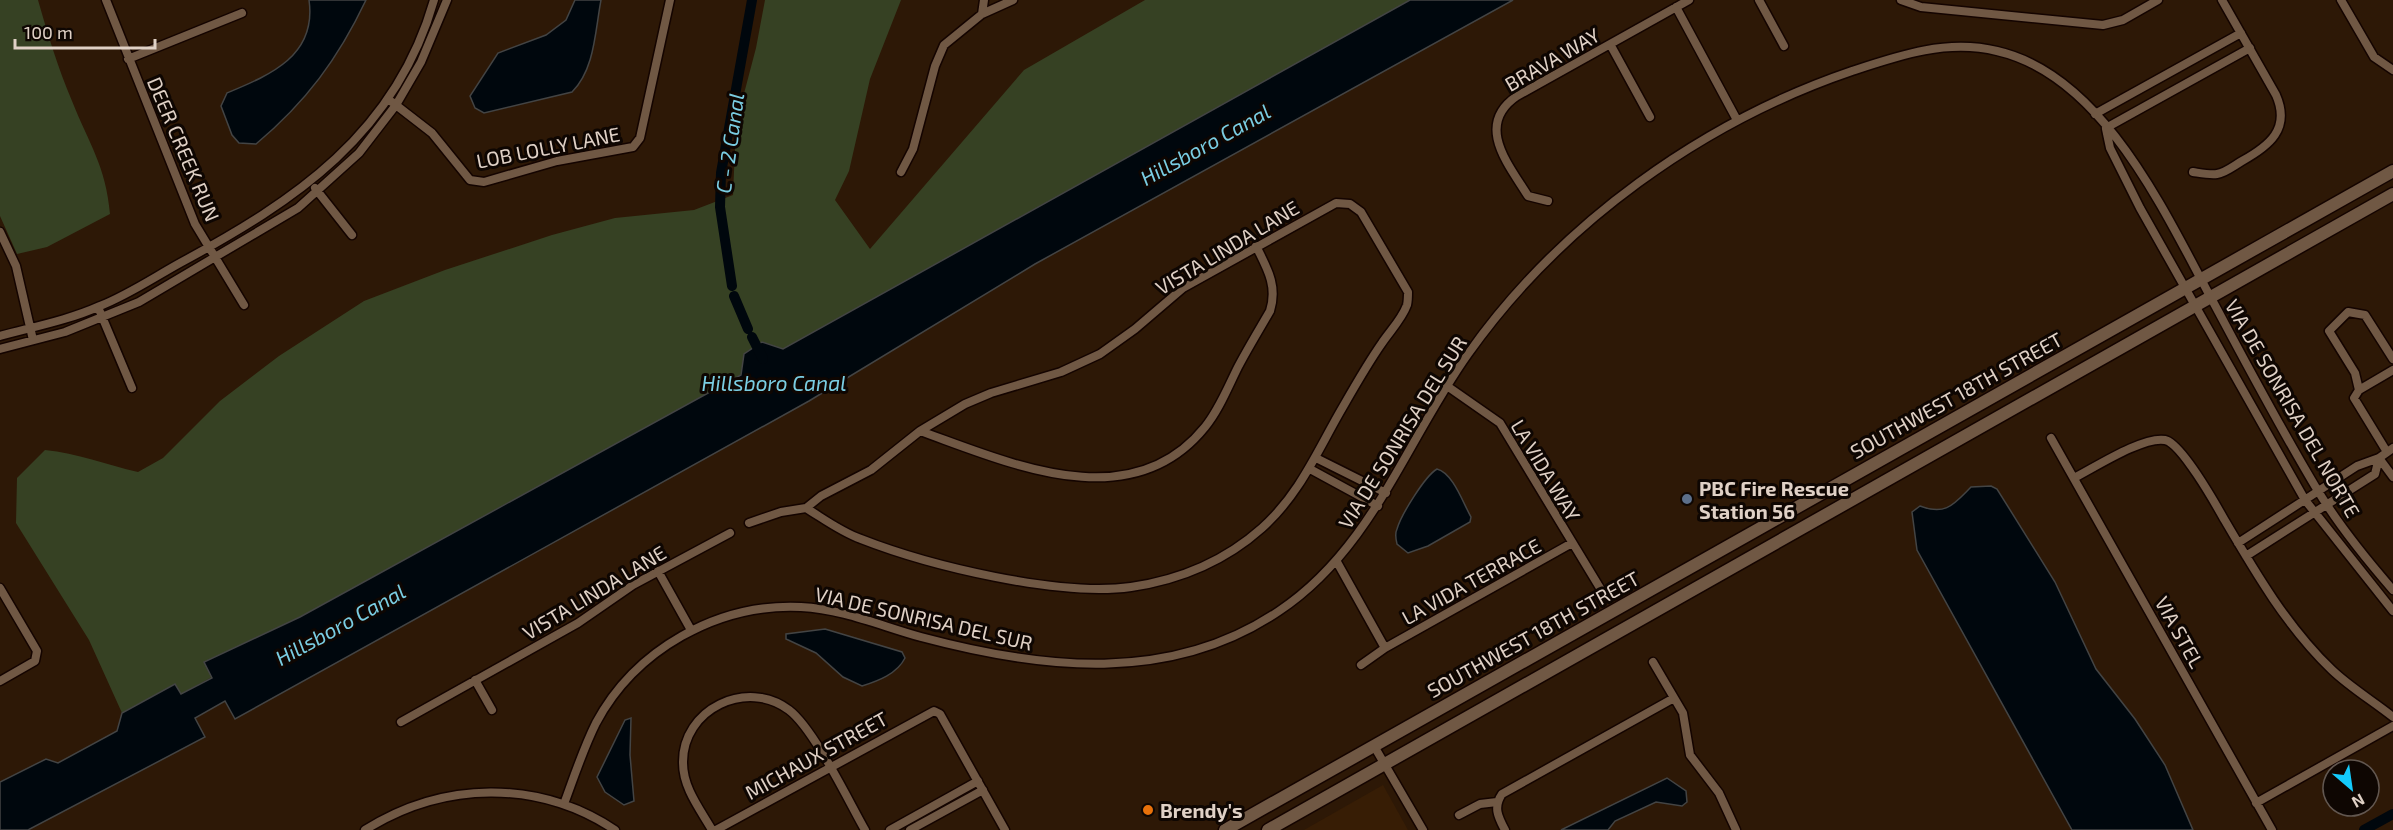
<svg xmlns="http://www.w3.org/2000/svg" width="2393" height="830" font-family="'Exo 2',sans-serif">
<style>
.built{fill:#371d05}
.green{fill:#364123}
.water{fill:#00070d;stroke:#434444;stroke-width:1.5}
.lines{fill:none;stroke-linecap:round;stroke-linejoin:round}
.canal{stroke:#00070d;stroke-width:10}
.street-casing{stroke:#140400;stroke-width:11}
.secondary-casing{stroke:#140400;stroke-width:15}
.street{stroke:#705844;stroke-width:8}
.secondary{stroke:#705844;stroke-width:12}
.service-dot{fill:#5c6f8a;stroke:#0e0602;stroke-width:2}
.food-dot{fill:#e8710a;stroke:#0e0602;stroke-width:2}
.labels{text-anchor:middle;dominant-baseline:central;stroke-width:6;stroke-linejoin:round;paint-order:stroke}
.street-label{font-size:20px;fill:#e0d1c6;stroke:#0e0602}
.poi-label{font-size:20px;font-weight:bold;fill:#e0d1c6;stroke:#0e0602;text-anchor:start}
.water-label{font-size:21px;font-style:italic;fill:#7acde2;stroke:#0e0602}
</style>
<rect width="100%" height="100%" fill="#2d1806"/>
<!-- built -->
<path class="built" d="M1383,785L1408,830H1304Z"/>
<!-- green -->
<path class="green" d="M0,0H38C48,35 58,68 72,101C89,144 106,166 110,214L47,247L17,254L0,216Z
M765,0H901L870,79L849,171L835,200L870,249L1024,70L1145,0H1410L783,349L762,342L744,354L741,375L300,617L204,662L212,677L181,694L175,685L122,713L89,640L16,523L17,478L45,450C77,453 107,465 138,472L163,458L220,401L279,356L364,301L445,270L552,235L615,218L694,210L733,195L736,124L756,48Z"/>
<!-- water -->
<path class="water" d="M309,0H366C338,59 306,102 256,144L239,143L232,135L221,106L227,93C270,75 317,56 309,0Z
M575,0H601C595,31 595,69 572,92L484,113L475,108L470,96L498,53L546,35L566,20Z
M1410,0H1513L1035,264L809,401L235,719L225,701L195,718L205,737L28,830H0V782L46,759L58,763L117,731L122,713L175,684L181,694L212,678L204,662L300,617L741,375L744,354L762,342L783,349Z
M1437,469C1453,473 1463,503 1471,517L1470,522L1428,546L1408,553L1397,544C1396,540 1395,533 1397,529C1401,515 1425,476 1437,469Z
M1991,486L1997,489L2055,582L2096,669L2135,719L2165,765L2193,830H2072L1917,550L1912,512L1920,506C1946,516 1954,504 1971,487Z
M825,629L902,652L905,658C897,674 878,681 862,686L843,677L816,653L786,639V634Z
M631,718L630,755L634,801L624,805L605,792L597,777L625,720Z
M1667,778L1686,791L1687,802L1682,806L1656,802L1615,821L1608,830H1561Z"/>
<g class="lines">
<!-- canal -->
<path class="canal" d="M732,286L720,207L721,173L752,0
M734,296L748,329
M752,337L763,359
M2364,830L2393,814"/>
<defs>
<path id="street" d="M106,0L195,224L244,305
M1759,0L1784,46
M1901,0L1921,7L2103,25L2123,20L2158,0
M2341,0L2374,57L2393,70
M1676,7L1737,120
M982,14L984,0
M1610,44L1650,117
M128,59L242,13
M392,102L432,133L470,180L484,182L557,161L633,147L640,138L670,0
M2095,114L2241,33
M2106,128L2250,48
M2106,129L2110,148L2140,208L2305,500L2393,611
M901,172L913,149L935,66L944,45L982,14L1013,0
M2193,172C2200,173 2210,175 2217,174C2225,173 2235,165 2242,161C2269,146 2291,129 2276,95L2222,0
M315,188L352,235
M1548,201L1528,196C1509,165 1474,125 1517,96L1689,0
M0,232L16,266L33,340
M98,307L132,388
M0,336C33,327 69,320 100,306C128,295 153,278 180,263C295,201 396,134 434,0
M0,349L65,332L139,302L298,208L359,153L396,105L421,62L447,0
M1447,386L1500,423L1600,588
M2359,390L2393,370
M920,431C1010,463 1131,519 1205,427C1219,410 1228,387 1238,367C1248,348 1259,330 1270,311C1278,286 1267,268 1256,246
M2051,438L2272,830
M2387,452L2354,398L2359,390L2355,373L2329,331L2348,312L2365,315L2393,359
M1316,458L1386,493
M2379,458L2393,477
M1310,469L1378,506
M2074,478C2094,468 2143,436 2165,440C2181,443 2215,503 2224,519C2255,572 2287,627 2332,670C2351,688 2373,701 2393,717
M749,523L781,512L806,508L821,496L871,470L920,431L965,404L991,393L1061,372L1100,354L1135,329L1183,288L1336,203L1350,204L1361,212L1408,292C1408,296 1408,301 1407,305C1402,319 1390,331 1382,343C1368,363 1356,384 1344,405C1318,449 1301,493 1262,528C1225,561 1179,580 1131,587C1059,597 930,566 861,539C841,532 824,519 806,508
M2238,543L2357,466L2379,458L2393,448
M2246,556L2375,474L2379,458
M1337,562L1385,648
M658,571L691,630
M0,588L37,651L35,661L0,681
M1653,662L1683,713L1690,755L1719,793L1736,830
M1361,665L1385,648L1572,543
M475,680L492,710
M401,722L578,623L633,585L730,533
M1374,746L1423,830
M2256,803L2393,726
M564,804C574,777 583,749 596,723C635,650 717,603 801,607C843,609 881,626 921,637C1041,669 1170,685 1279,611C1372,549 1406,441 1468,354C1560,224 1702,122 1852,71C1900,55 1947,39 1997,51C2102,75 2163,209 2210,296C2245,361 2280,428 2318,491C2340,527 2366,559 2393,590
M1459,815L1480,804L1497,802
M365,830C443,781 538,779 615,830
M712,830C700,809 683,788 683,763C682,709 747,678 789,710C814,729 848,800 865,830
M716,830L934,711L940,714L1005,830
M890,830L978,781
M910,830L983,790
M1505,830C1498,817 1493,807 1502,794L1674,698"/>
<path id="secondary" d="M1225,830L2393,171
M1268,830L2393,194"/>
</defs>
<!-- street casing -->
<use href="#street" class="street-casing"/>
<!-- secondary casing -->
<use href="#secondary" class="secondary-casing"/>
<!-- street -->
<use href="#street" class="street"/>
<!-- secondary -->
<use href="#secondary" class="secondary"/>
</g>
<!-- markers -->
<circle class="service-dot" cx="1687" cy="499" r="6"/>
<circle class="food-dot" cx="1148" cy="810" r="6"/>
<g class="labels">
<!-- street labels -->
<g class="street-label">
<text transform="translate(1552 59) rotate(-30)">BRAVA WAY</text>
<text transform="translate(548 147) rotate(-11)">LOB LOLLY LANE</text>
<text transform="translate(184 149) rotate(67)">DEER CREEK RUN</text>
<text transform="translate(1227 247) rotate(-31)">VISTA LINDA LANE</text>
<text transform="translate(1956 395) rotate(-29)">SOUTHWEST 18TH STREET</text>
<text transform="translate(2293 408) rotate(60)">VIA DE SONRISA DEL NORTE</text>
<text transform="translate(1402 432) rotate(-58)">VIA DE SONRISA DEL SUR</text>
<text transform="translate(1546 470) rotate(59)">LA VIDA WAY</text>
<text transform="translate(1471 581) rotate(-29)">LA VIDA TERRACE</text>
<text transform="translate(594 592) rotate(-31)">VISTA LINDA LANE</text>
<text transform="translate(924 618) rotate(13)">VIA DE SONRISA DEL SUR</text>
<text transform="translate(2180 632) rotate(61)">VIA STEL</text>
<text transform="translate(1533 634) rotate(-29)">SOUTHWEST 18TH STREET</text>
<text transform="translate(816 755) rotate(-29)">MICHAUX STREET</text>
</g>
<!-- poi labels -->
<g class="poi-label">
<text x="1699" y="488">PBC Fire Rescue<tspan x="1699" dy="23">Station 56</tspan></text>
<text x="1160" y="810">Brendy's</text>
</g>
<!-- water labels -->
<g class="water-label">
<text transform="translate(729 143) rotate(-82)">C - 2 Canal</text>
<text transform="translate(1205 144) rotate(-29)">Hillsboro Canal</text>
<text x="774" y="382">Hillsboro Canal</text>
<text transform="translate(340 624) rotate(-29)">Hillsboro Canal</text>
</g>
</g>
<!-- north arrow -->
<g transform="translate(2351 788) rotate(151)"><circle r="28" fill="#0e0602" stroke="#625750" stroke-width="1.5"/>
<path d="M0-4.5L10 22L0 15L-10 22Z" fill="#14cafb"/>
<text y="-9" font-size="16" font-weight="bold" text-anchor="middle" fill="#e0d1c6">N</text>
</g>
<!-- scale -->
<path d="M15 39v9h140v-9" fill="none" stroke="#e0d1c6" stroke-width="3"/>
<text x="24" y="39" font-size="18" fill="#e0d1c6" stroke="#0e0602" stroke-width="4.5" paint-order="stroke">100 m</text>
</svg>
